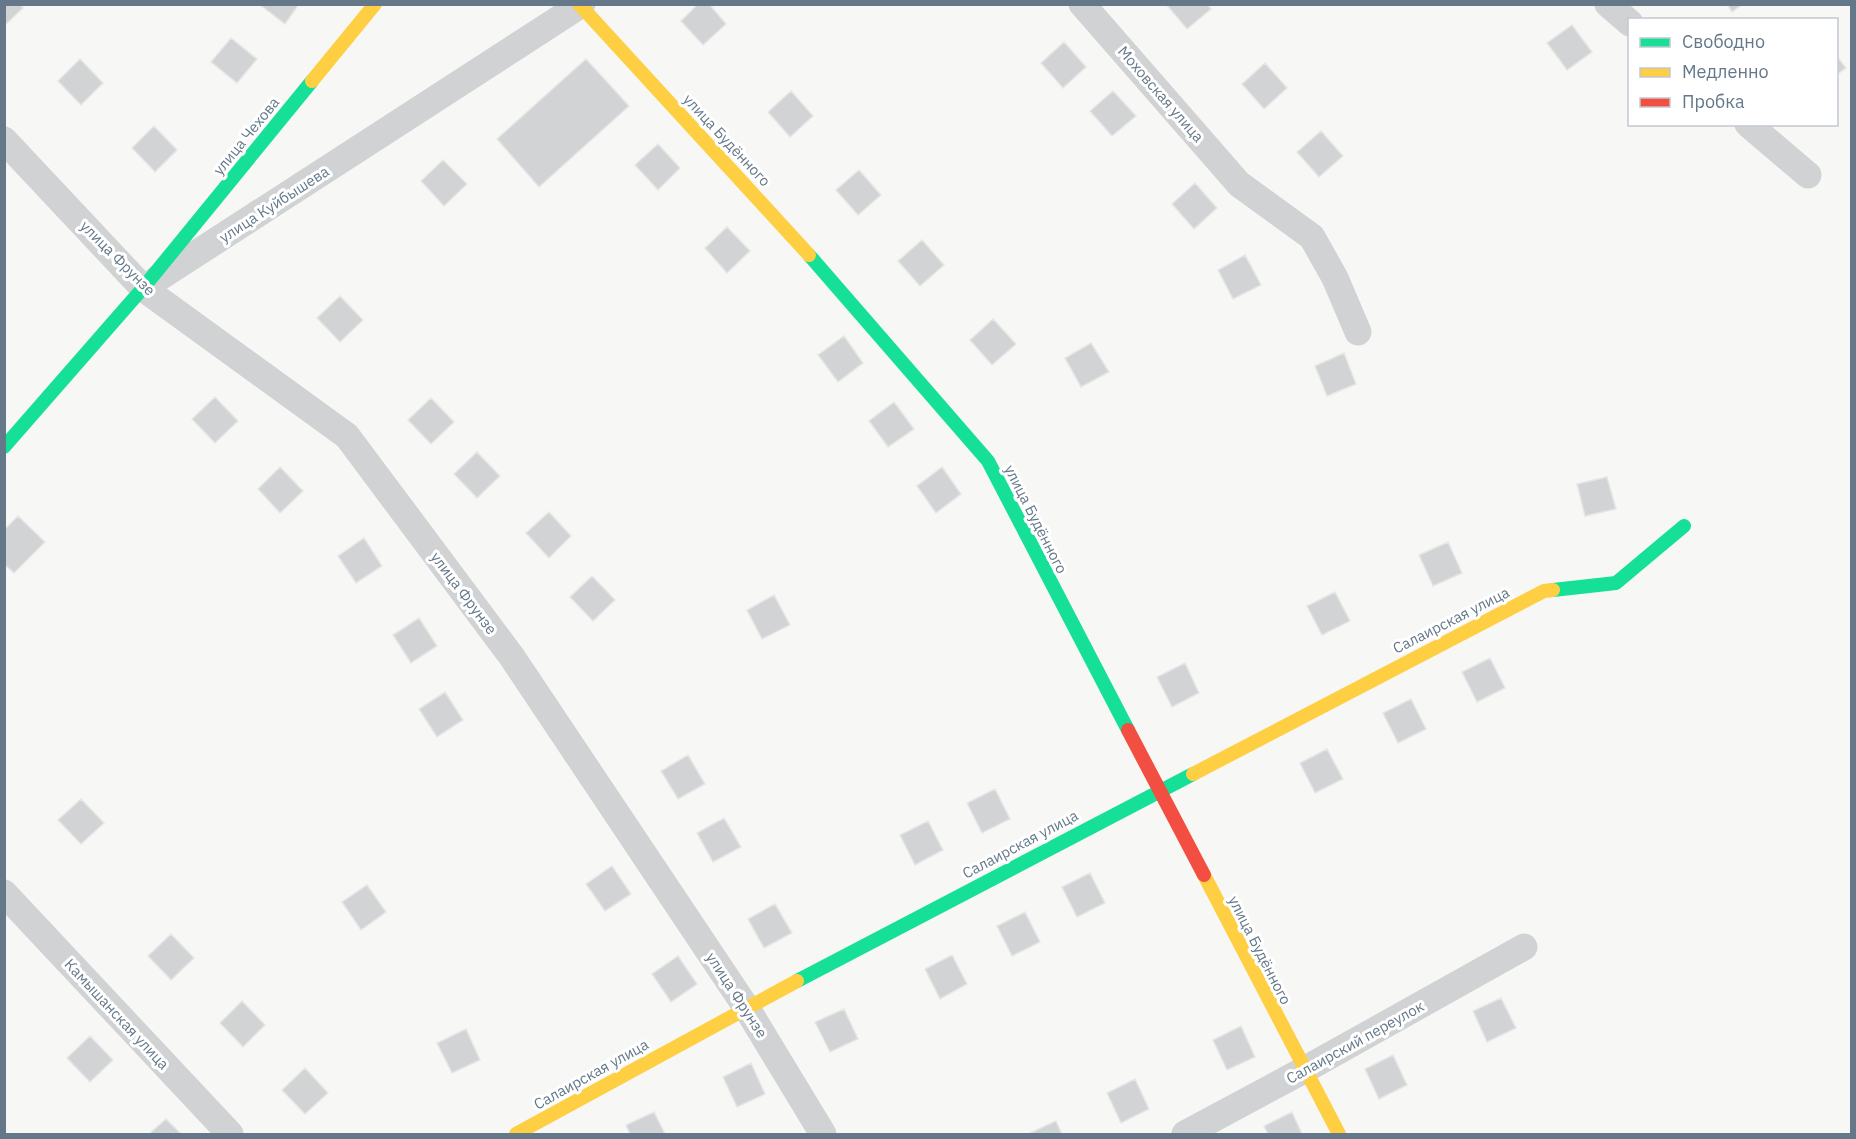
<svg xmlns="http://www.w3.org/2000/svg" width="1856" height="1139" font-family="'IBM Plex Sans',sans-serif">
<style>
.building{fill:#d2d3d4;stroke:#e6e6e6;stroke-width:1.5}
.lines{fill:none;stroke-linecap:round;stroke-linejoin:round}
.street{stroke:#d1d2d3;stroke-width:27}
.fast{stroke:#16e098;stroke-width:14}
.slow{stroke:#ffcf43;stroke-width:14}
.jam{stroke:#f24e42;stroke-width:14}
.labels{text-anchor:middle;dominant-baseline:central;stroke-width:6;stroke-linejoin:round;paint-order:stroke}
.street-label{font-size:15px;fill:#647889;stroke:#fff}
</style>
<rect width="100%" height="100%" fill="#f7f7f6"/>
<!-- building -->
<path class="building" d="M4,4H19L23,8L4,26Z
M259,4H299L285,24Z
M698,4H709L726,24L703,45L681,21Z
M1166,4H1207L1211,9L1187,29Z
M1727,4H1743L1732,12Z
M1572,25L1592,52L1567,70L1547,43Z
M231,38L257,59L237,83L211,62Z
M1064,42L1086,67L1063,88L1041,63Z
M1836,55L1846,68L1836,75Z
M80,59L103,83L81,105L58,81Z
M586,59L629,106L539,187L497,139Z
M1265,63L1287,88L1264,109L1242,84Z
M791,91L813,116L790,137L768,112Z
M1113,91L1136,116L1112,136L1090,111Z
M154,126L177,150L155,172L132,148Z
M1321,131L1343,156L1319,177L1297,152Z
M658,144L680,168L658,190L635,165Z
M443,160L467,184L444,206L421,181Z
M859,170L881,195L858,215L836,190Z
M1195,183L1217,208L1194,229L1172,204Z
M727,227L750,251L727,273L705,248Z
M922,240L944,265L920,286L898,261Z
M1245,255L1261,285L1233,299L1218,270Z
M340,296L363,320L340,342L317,318Z
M993,319L1016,344L992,365L970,340Z
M844,336L863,363L838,382L818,355Z
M1091,343L1109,372L1081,387L1065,358Z
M1344,353L1356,384L1327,396L1315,366Z
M215,397L238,421L215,443L192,419Z
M431,398L454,422L431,444L408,420Z
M894,402L914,429L888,447L869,421Z
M477,452L500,476L477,498L454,474Z
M280,467L303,491L280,513L258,489Z
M942,467L961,494L936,513L917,486Z
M1607,477L1616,509L1585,516L1577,484Z
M549,512L571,536L549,558L526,533Z
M18,516L45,542L14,573L4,564V530Z
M364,538L382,566L356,583L338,556Z
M1448,542L1462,573L1433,586L1419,555Z
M592,576L615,600L593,621L570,597Z
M1335,592L1350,621L1322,635L1307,606Z
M774,595L790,625L762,639L747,610Z
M419,618L437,646L411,663L393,635Z
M1490,658L1505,688L1477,702L1462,672Z
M1185,663L1199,693L1172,707L1157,677Z
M445,692L463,720L437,737L419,709Z
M1411,699L1426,729L1398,743L1383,713Z
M1327,749L1343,779L1315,793L1300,763Z
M688,755L705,784L678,799L661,771Z
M995,789L1010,819L982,833L967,803Z
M81,799L104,823L81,844L58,820Z
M724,818L741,847L713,862L697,833Z
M928,821L943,850L915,865L900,835Z
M612,866L631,894L605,911L586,884Z
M1090,873L1105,903L1077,917L1062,887Z
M367,885L386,912L361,930L342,902Z
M775,904L792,933L764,948L748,919Z
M1025,912L1040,942L1012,956L997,926Z
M171,934L194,958L171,980L148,956Z
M952,955L967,984L940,999L925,969Z
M678,956L697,984L671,1002L652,974Z
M1501,998L1516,1028L1487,1042L1473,1011Z
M242,1001L265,1025L243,1047L220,1023Z
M844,1009L858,1039L830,1052L815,1022Z
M1241,1026L1255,1057L1227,1070L1213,1040Z
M466,1029L480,1060L452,1073L437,1043Z
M90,1036L113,1060L90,1082L67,1058Z
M1393,1055L1407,1085L1379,1099L1365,1069Z
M751,1063L765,1094L737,1107L723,1077Z
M305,1068L328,1093L305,1114L282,1090Z
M1135,1079L1149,1109L1121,1123L1107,1093Z
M654,1112L665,1134H630L626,1125Z
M1292,1112L1302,1134H1268L1264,1126Z
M166,1119L181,1134H149Z
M1056,1121L1062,1134H1028Z"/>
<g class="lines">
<!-- street -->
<path class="street" d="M1082,4L1239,184L1312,237L1335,278L1358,332
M1608,4L1630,23
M1748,124L1808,175
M4,140L143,288L347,436L512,657L746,1007L823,1134
M157,279L582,4
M4,893L230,1134
M1185,1134L1304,1070L1524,947"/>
<!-- fast -->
<path class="fast" d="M809,255L988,461L1128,730
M4,447L143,288L312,81
M1553,590L1616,583L1684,526
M797,981L1193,774"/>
<!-- slow -->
<path class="slow" d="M579,4L809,255
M312,81L375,4
M1193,774L1544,591L1553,590
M1204,875L1339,1134
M516,1134L797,981"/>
<!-- jam -->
<path class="jam" d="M1128,730L1204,875"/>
</g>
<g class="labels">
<!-- street labels -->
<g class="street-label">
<text transform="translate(1161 94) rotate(49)">Моховская улица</text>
<text transform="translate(246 136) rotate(-51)">улица Чехова</text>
<text transform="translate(727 140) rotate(47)">улица Будённого</text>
<text transform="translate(274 204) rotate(-33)">улица Куйбышева</text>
<text transform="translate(118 258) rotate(45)">улица Фрунзе</text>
<text transform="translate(1036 519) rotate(63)">улица Будённого</text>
<text transform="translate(464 593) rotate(53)">улица Фрунзе</text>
<text transform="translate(1451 620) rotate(-27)">Салаирская улица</text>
<text transform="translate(1020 844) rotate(-28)">Салаирская улица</text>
<text transform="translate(1260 950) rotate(63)">улица Будённого</text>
<text transform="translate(737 995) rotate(57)">улица Фрунзе</text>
<text transform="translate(117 1014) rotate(47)">Камышанская улица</text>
<text transform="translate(1355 1042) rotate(-29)">Салаирский переулок</text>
<text transform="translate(591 1074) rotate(-29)">Салаирская улица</text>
</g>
</g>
<!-- border -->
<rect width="1856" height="1139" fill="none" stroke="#647889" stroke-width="12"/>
<!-- legend -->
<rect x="1628" y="18" width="210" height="108" fill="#ffffff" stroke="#c1c9d0" stroke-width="1.5"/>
<rect x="1640" y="38" width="30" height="9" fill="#16e098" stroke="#c1c9d0" stroke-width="1.5"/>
<text x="1682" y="48" font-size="18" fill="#647889">Свободно</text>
<rect x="1640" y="68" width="30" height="9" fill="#ffcf43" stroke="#c1c9d0" stroke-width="1.5"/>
<text x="1682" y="78" font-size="18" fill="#647889">Медленно</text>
<rect x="1640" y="98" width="30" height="9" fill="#f24e42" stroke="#c1c9d0" stroke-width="1.5"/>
<text x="1682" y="108" font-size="18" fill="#647889">Пробка</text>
</svg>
